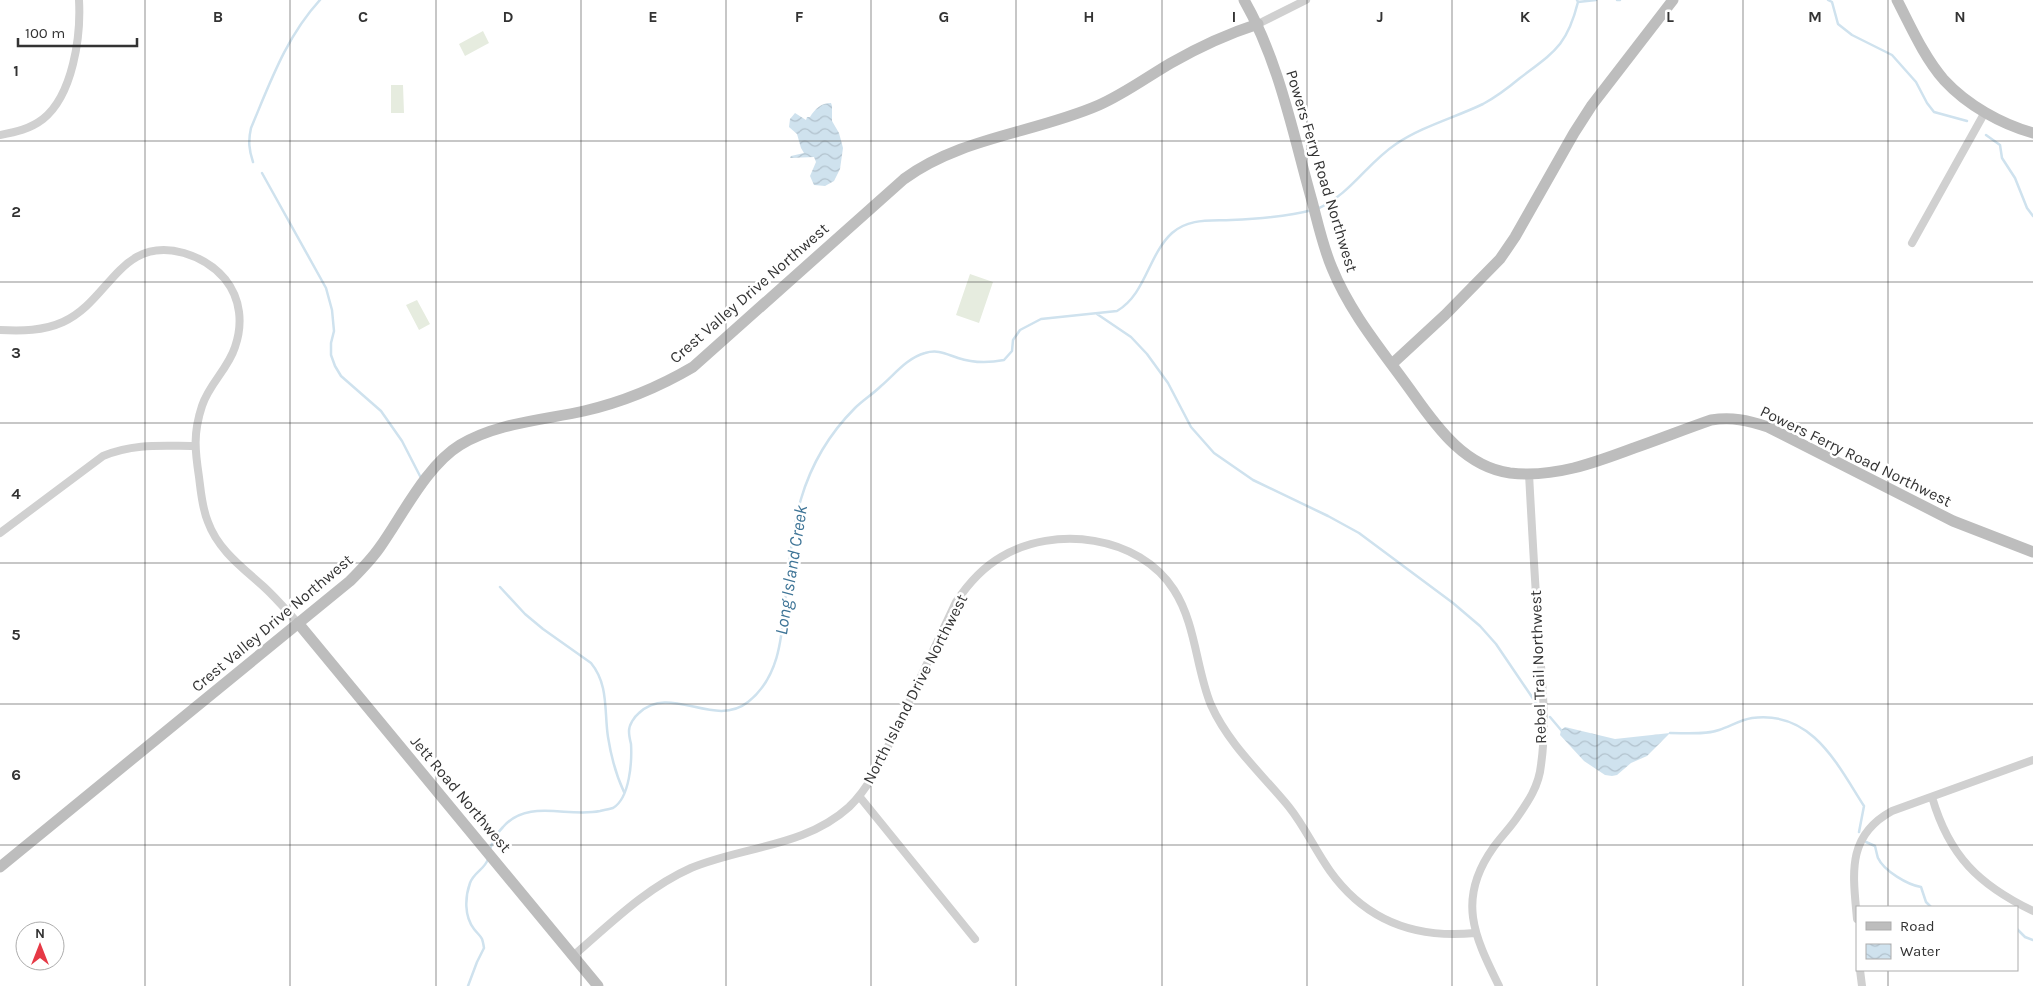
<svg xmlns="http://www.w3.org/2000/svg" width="2033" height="986" font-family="Karla,sans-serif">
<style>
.green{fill:#e6ecdf}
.water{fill:url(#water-waves)}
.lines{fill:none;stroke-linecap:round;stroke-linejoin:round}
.stream{stroke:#cfe2ee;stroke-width:2.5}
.street{stroke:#d0d0d0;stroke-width:8}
.secondary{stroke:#bdbdbd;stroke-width:11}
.grid{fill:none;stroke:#333;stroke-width:1;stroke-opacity:0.55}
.labels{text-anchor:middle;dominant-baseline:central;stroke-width:5;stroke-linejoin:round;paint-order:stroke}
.street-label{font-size:16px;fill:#333;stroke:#fff}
.water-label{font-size:18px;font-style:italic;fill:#3f7597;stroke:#fff}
.grid-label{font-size:16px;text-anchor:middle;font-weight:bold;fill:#333;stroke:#fff;stroke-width:5;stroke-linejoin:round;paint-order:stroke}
</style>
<defs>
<pattern id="water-waves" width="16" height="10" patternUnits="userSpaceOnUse" patternTransform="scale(1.25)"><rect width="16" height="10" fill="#cfe2ee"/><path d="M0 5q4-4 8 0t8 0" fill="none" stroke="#b2c2cd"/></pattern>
</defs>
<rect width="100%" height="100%" fill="#fff"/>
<!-- green -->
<path class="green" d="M483,31L489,43L465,56L459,44Z
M391,85H403L404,113H391Z
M970,274L993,282L979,323L956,315Z
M417,300L430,324L419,330L406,305Z"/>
<!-- water -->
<path class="water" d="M831,103L832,106V121L839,133L843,148L840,169L834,181L825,186L814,185L810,176L816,162L814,157L790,158L791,156L804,153L801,148L797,134L789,127L790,119L795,113L806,120L807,117H810C815,109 821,103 831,103Z
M1565,727L1615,739L1670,733L1647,756L1631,763L1617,775L1612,776L1605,775L1584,761L1560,735L1561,730Z"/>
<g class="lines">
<!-- stream -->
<path class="stream" d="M1617,0H1620
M1828,0L1832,2L1838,24L1852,35L1892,55L1916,82L1927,103L1934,112L1967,121
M1578,2L1596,0
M1986,135L2000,145L2002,158L2015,178L2027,208L2033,216
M253,162C249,150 248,141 251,128C270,83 286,37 320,0
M262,173L326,288L332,310L334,331L331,343V355L335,366L341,376L381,411L402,441L421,478
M1317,209C1351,194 1366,164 1396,144C1423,126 1454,118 1483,104C1496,97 1508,88 1520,78C1554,52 1567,46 1578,2L1577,0
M1097,314L1131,337L1147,354L1168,383L1191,427L1214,453L1253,480L1328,516L1359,533L1453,603L1480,626L1496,644L1536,703
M500,587L525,614L543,629L591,663C609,685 604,711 608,737C611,756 616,775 624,792
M1550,717L1561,730
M1670,733C1686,733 1704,735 1719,730C1731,726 1740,720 1752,718C1812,710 1837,764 1864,806L1859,832
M1866,842L1875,846C1876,850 1877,855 1878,858C1884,871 1908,885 1921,887L1926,902L1931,907
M490,849C493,840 497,833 503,827C528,798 568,818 600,811C604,810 610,809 613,808C630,798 632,761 631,744C630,740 629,735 629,731C629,725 634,717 639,713C670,683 714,729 748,702C784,674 782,624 787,583C790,556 793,526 801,499C811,465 830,433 855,408C863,400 873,394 881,386C895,374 907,358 925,353C938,349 946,354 958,358C973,363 989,363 1004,360L1012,351L1013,340L1020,330L1041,319L1117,311C1146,294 1148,255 1172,233C1189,218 1210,221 1231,220C1253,219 1291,216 1312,210
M2017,929L2025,937L2033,940
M468,986L477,962L484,948C482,935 481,938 474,929C464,916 465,897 470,883C474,872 485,869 488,859"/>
<!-- street -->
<path class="street" d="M1258,24L1306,0
M0,135C16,132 30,129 43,119C73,95 81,36 79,0
M1912,243L1985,112
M0,330C22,331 43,331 63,322C110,301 120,235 184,253C201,258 214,266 225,279C241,299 243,324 235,347C228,369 209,384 202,406C193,433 195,451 199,477C201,492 202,508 208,522C218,550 243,568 264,587C276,598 287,611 298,623
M0,533L103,456C134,443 162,446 194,446
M859,796L975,939
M1932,797C1949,856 1979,885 2033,911
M1857,919C1853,874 1846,836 1892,811L2033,760
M573,956C610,924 646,888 691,868C744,846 805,847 849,807C874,783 886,749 901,719C919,680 938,641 956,602C968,584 982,568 1001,557C1054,525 1139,535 1174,590C1196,624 1196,669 1211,705C1229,745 1262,774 1289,807C1305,827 1315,850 1330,871C1365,920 1415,939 1475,933
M1860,970L1862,986
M1499,986C1475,937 1456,900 1493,848C1500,838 1509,829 1516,819C1528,802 1539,786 1541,765C1547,724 1542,681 1539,640C1535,585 1532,529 1529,474"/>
<!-- secondary -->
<path class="secondary" d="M1244,0C1279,61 1293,134 1312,201C1318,224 1323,247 1332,268C1351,315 1385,354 1414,395C1438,429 1466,467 1510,473C1554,478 1594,463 1634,448C1660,439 1685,429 1711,420C1732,417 1747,420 1768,427L1953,521L2033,552
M1897,0C1911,27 1924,57 1944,80C1967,105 2001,124 2033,133
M1392,364L1445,315L1500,259L1515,237L1574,133L1592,105L1673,0
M298,623L598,986
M0,867L350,581C361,570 371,560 380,547C402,516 427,465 460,445C496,423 543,420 584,411C623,402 659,387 693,367L904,179C961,137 1035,133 1099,105C1124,94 1147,77 1171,63C1199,47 1227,34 1258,24"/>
</g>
<!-- grid -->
<path class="grid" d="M145,0V986M290,0V986M436,0V986M581,0V986M726,0V986M871,0V986M1016,0V986M1162,0V986M1307,0V986M1452,0V986M1597,0V986M1743,0V986M1888,0V907M0,141H2033M0,282H2033M0,423H2033M0,563H2033M0,704H2033M0,845H2033M1888,970V986"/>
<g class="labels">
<!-- street labels -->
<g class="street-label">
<text transform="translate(1322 171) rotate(73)">Powers Ferry Road Northwest</text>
<text transform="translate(749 293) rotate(-41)">Crest Valley Drive Northwest</text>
<text transform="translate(1856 456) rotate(26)">Powers Ferry Road Northwest</text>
<text transform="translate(272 623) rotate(-40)">Crest Valley Drive Northwest</text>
<text transform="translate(1538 667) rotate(-92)">Rebel Trail Northwest</text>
<text transform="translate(915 689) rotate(-63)">North Island Drive Northwest</text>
<text transform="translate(461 794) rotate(50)">Jett Road Northwest</text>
</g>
<!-- water labels -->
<g class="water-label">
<text transform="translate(791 570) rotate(-81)">Long Island Creek</text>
</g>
</g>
<g class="grid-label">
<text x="218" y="22">B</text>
<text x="363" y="22">C</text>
<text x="508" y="22">D</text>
<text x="653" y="22">E</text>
<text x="799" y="22">F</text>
<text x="944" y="22">G</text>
<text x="1089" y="22">H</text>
<text x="1234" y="22">I</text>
<text x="1380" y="22">J</text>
<text x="1525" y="22">K</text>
<text x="1670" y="22">L</text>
<text x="1815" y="22">M</text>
<text x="1960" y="22">N</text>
<text x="16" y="76">1</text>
<text x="16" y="217">2</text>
<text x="16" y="358">3</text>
<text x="16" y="499">4</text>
<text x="16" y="640">5</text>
<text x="16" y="780">6</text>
</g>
<!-- legend -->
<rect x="1856" y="906" width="162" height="65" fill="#ffffff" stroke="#adadad"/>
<rect x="1866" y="922" width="25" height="8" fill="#bdbdbd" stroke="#adadad"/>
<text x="1900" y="931" font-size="15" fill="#333333">Road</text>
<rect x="1866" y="944" width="25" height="15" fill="url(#water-waves)" stroke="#adadad"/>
<text x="1900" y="956" font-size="15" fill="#333333">Water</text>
<!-- north arrow -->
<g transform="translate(40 946)"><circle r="24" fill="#ffffff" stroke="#adadad"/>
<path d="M0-4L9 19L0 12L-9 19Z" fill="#e63946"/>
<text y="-8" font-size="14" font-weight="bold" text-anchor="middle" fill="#333333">N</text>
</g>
<!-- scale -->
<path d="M18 38v8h119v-8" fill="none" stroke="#333333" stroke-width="2.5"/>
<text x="25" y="38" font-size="15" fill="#333333" stroke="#ffffff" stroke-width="4" paint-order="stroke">100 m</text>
</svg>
